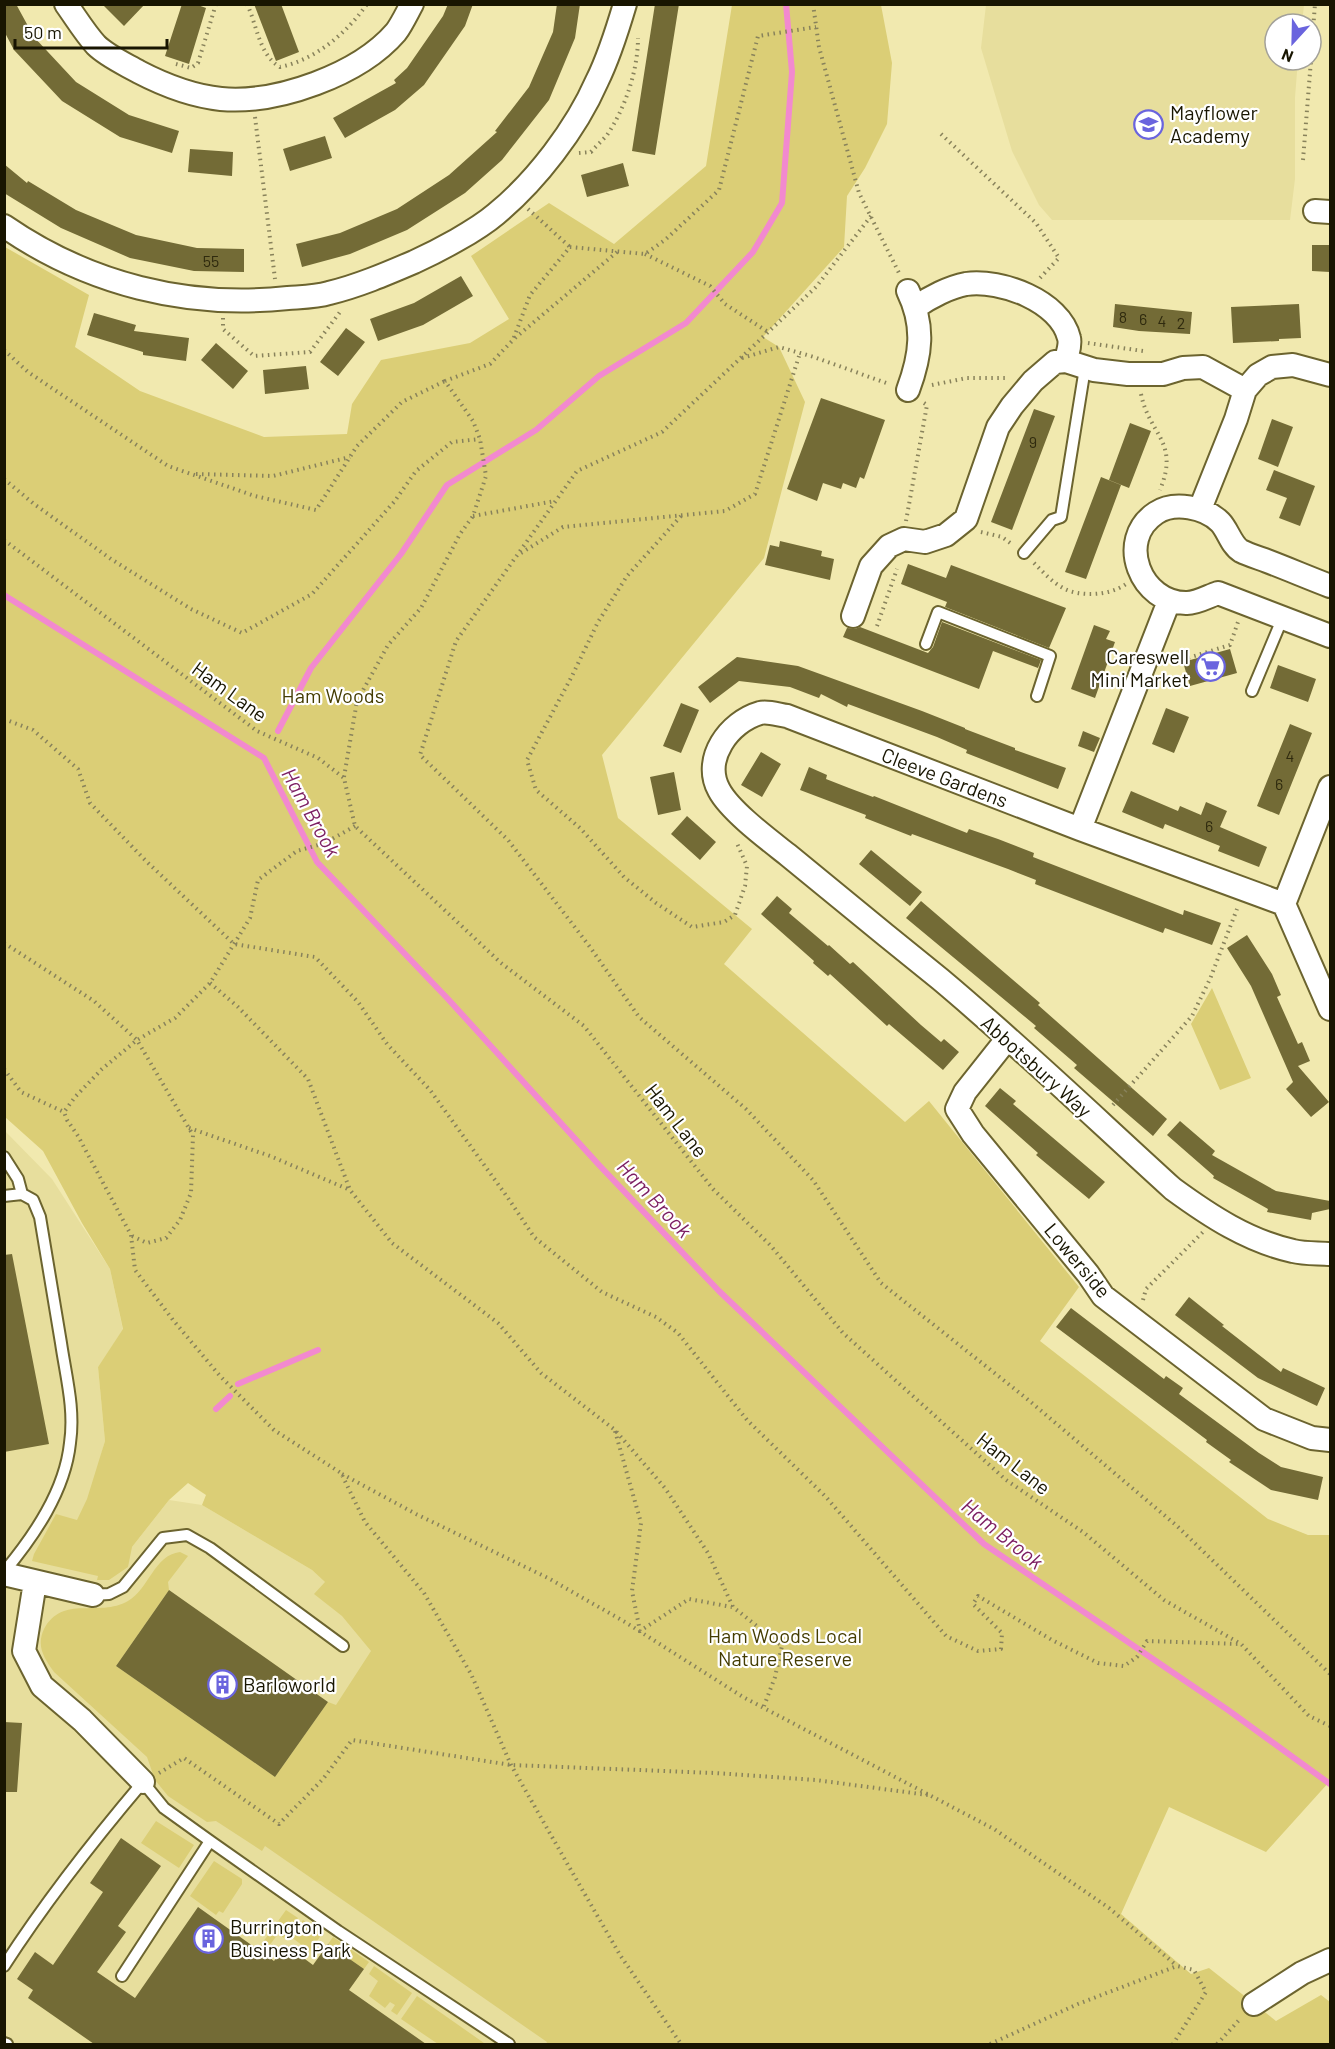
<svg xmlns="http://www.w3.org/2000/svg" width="1335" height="2049" font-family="Barlow,sans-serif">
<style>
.built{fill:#e7de9d}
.green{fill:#dbce76}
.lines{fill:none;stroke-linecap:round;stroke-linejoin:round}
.stream{stroke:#f289cf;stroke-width:6}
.building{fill:#736b36}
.service-casing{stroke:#6c642f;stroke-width:14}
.minor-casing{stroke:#6c642f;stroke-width:26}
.path{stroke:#88825b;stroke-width:4;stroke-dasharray:1.5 4.5;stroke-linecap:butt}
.service{stroke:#fff;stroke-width:10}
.minor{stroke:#fff;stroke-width:22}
.labels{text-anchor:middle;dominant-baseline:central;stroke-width:4.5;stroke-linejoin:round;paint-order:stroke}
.number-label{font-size:16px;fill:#2f2a0e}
.poi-label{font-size:20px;fill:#181501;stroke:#fff;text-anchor:start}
.street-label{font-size:20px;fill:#181501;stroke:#fff}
.park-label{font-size:20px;fill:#443c01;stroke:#fff}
.water-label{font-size:21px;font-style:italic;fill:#7d2063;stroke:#fff}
</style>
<rect width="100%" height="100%" fill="#f1e9af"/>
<!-- built -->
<path class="built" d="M986,5H1304L1302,24H1275V60H1298L1295,97V179L1290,220H1052L1039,205L1012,151L981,48Z
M4,1130L52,1179L110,1269L123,1330L98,1367L105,1441L101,1455L132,1547L169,1500L202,1505L312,1570L358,1612L585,2044H5Z"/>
<!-- green -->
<path class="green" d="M732,5H881L892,63L887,124L865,168L847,196L844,247L763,337L779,347L805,402L764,558L602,755L618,818L752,929L724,964L905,1122L929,1101L1079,1287L1040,1341L1268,1519L1308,1535H1330V1781L1266,1852L1169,1807L1121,1914L1191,1974L1209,1968L1276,2021L1321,1995L1330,2002V2044H546L547,2042L265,1846L262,1851L216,1821L207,1822L168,1796L155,1780L147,1757L54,1672C44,1658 36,1646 44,1629C63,1594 98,1618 128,1601C149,1589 154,1555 180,1552L188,1556L168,1582L169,1590L116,1666L275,1777L328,1702L336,1705L371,1651L342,1616L314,1594L325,1582L312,1570L202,1505L206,1495L188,1483L169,1500L132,1547L128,1567L109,1580H97L98,1576L32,1561L34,1554L56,1514L77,1520L87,1499L105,1441L98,1367L123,1329L110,1269L82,1223L43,1151L5,1117V247L89,295L75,347L140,391L264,437L347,434L352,404L381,360L470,343L509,319L471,256L549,203L614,244L706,166Z
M1212,988L1251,1078L1220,1090L1191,1024Z
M156,1821L194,1845L179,1868L141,1843Z
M214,1861L242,1879V1884L223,1913L219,1911L216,1915L190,1896Z
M286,1910L298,1918L284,1938L278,1934L266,1950L260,1946Z
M303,1920L322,1934L310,1951L291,1937Z
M333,1937L369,1962L364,1969L328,1944Z
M374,1966L412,1993L397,2015L391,2011L395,2005L390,2002L385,2008L369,1996L378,1981L369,1974Z
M417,1996L484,2043L438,2044L401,2019Z"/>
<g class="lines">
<!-- stream -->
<path class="stream" d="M4,595L264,758L317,862L448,999L599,1165L719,1291L984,1544L1228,1710L1330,1784
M278,731L311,668L401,554L447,485L536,430L599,376L686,323L753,252L782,203L792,72L786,4
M238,1384L318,1350
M216,1409L230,1396"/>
</g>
<!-- building -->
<path class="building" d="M4,4H16L34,37L76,82L129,115L179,131L172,153L120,137L62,101L14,50L4,31Z
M102,4H145L124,26Z
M182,4H195L206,8L189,64L165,56Z
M254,4H281L299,52L276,61Z
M448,4H473L465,26L424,85L395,110L345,138L333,118L396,83L394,80L407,68L443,16Z
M557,4H580L575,38L549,100L502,160L465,193L407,230L350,254L302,267L296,244L340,233L397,209L449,175L497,132L495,131L529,87L553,32Z
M655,4H679L655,155L632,151Z
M325,136L332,158L290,171L283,149Z
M190,149L233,152L232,176L188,172Z
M623,163L629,186L587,197L581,175Z
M4,164L27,183L28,181L76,210L136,235L197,248L244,249V272L194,271L130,258L61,228L4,193Z
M1312,245H1330V272L1312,271Z
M461,276L473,296L423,325L378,341L370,319L414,303Z
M1115,304L1192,312L1190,334L1139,331L1113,327Z
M1299,304L1301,338L1279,339V341L1233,343L1231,307Z
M94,313L136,325L134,331L189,338L186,361L143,355V352L87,335Z
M346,328L365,342L338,376L320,362Z
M216,343L248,371L233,389L201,360Z
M306,366L309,389L265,394L263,370Z
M821,398L885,420L864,479L860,477L856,488L843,483L841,489L823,483L817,501L787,489Z
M1034,409L1055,416L1012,530L991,522Z
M1272,419L1293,427L1278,467L1258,459Z
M1130,423L1151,431L1129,488L1109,480Z
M1274,470L1315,486L1300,526L1279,518L1287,498L1266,490Z
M1101,477L1121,485L1086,579L1065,572Z
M780,541L822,551L821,556L834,559L830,580L765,565L770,545L779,547Z
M908,564L946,578L951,565L1066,608L1049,648L945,607L947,602L901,584Z
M942,622L1041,660L1038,668L993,651L979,689L843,637L847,628L855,629L860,627L928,653L933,647Z
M1094,625L1110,631L1106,639L1115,642L1095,698L1071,689Z
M1230,649L1237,673L1190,686L1183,662Z
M737,657L798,666L922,711L965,728V729L1015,748V750L1066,768L1058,789L966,753L967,750L937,737L848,704L847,707L821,694L819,698L790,687L739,681L710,703L698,687Z
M1278,665L1316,679L1308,702L1270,688Z
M681,703L699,710L681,753L663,746Z
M1166,708L1189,717L1174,753L1152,744Z
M1290,724L1312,733L1279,815L1257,806Z
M1083,731L1100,738L1094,752L1078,746Z
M761,752L781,764L762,797L741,785Z
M809,767L827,775L826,779L849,788L873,797L874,796L967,833L969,829L998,839L1034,853L1033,857L1183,915L1184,910L1221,923L1212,945L1165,928L1163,933L1035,884L1036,880L1008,869L912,834L911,836L865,818L866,815L800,790Z
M674,772L681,810L658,815L650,777Z
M1131,791L1178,811L1180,806L1201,815L1206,802L1227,811L1220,827L1267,847L1259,867L1218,851L1220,846L1165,824L1163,829L1122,812Z
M687,816L716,842L700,860L671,834Z
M871,850L922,892L910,906L859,864Z
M777,896L792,909L789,913L828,946L829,945L850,964L853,962L921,1025L941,1042L944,1039L959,1052L943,1070L889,1024L887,1026L830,974L828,976L813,963L814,961L761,914Z
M921,901L1040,1003L1038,1005L1167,1119L1153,1136L1074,1068L1077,1065L1034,1028L1036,1026L906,918Z
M1247,935L1272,974L1281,995L1277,997L1298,1044L1302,1042L1310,1061L1298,1066L1329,1102L1311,1117L1286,1089L1293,1082L1251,986L1227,948Z
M1000,1088L1016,1101L1013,1104L1105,1182L1089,1199L1036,1155L1038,1153L985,1106Z
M1180,1121L1215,1151L1212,1155L1276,1191L1330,1201V1209L1312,1213L1311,1220L1267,1212L1268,1209L1213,1178L1214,1176L1167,1135Z
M12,1254L49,1444L4,1452V1255Z
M1189,1297L1224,1325L1222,1326L1281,1372L1283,1368L1325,1388L1317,1406L1258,1378L1175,1315Z
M1071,1308L1164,1379L1166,1376L1183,1388L1179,1394L1259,1453L1281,1467L1323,1477L1318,1500L1271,1490L1229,1462L1231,1460L1206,1442L1207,1440L1056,1327Z
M169,1590L328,1702L275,1777L116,1666Z
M4,1722L22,1723L17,1792H4Z
M121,1838L161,1866L118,1926L126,1932L97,1972L135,1998L198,1907L274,1961L286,1945L313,1965L328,1944L364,1969L349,1990L426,2044H94L28,1998L33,1990L17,1979L35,1952L53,1965L103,1892L90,1883Z"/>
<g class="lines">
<defs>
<path id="service" d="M1024,553L1052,520L1061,517L1085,368
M926,644L938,612L1050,656L1037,696
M1252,691L1283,617
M4,1157L18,1179L22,1194
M4,1196L22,1194L33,1200L40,1217C47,1259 54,1301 61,1343C66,1377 75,1409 70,1443C65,1491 34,1536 4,1572
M93,1595L109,1594L123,1587L163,1538L187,1535L210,1548L343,1646
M4,1966C46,1901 93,1841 143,1782L164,1808L210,1841L338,1931L509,2044
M122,1976L210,1841
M4,2043L7,2044"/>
<path id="minor" d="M66,4C76,18 85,33 96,45C107,56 125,64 139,72C164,85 193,96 221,99C277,104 359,75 396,32C402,24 407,13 412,4
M1315,211L1330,212
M4,226C88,284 187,309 288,298C301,297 316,297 329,293C358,286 386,274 414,262C438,251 476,231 496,214C536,181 576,129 597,81C609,57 617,31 625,4
M916,307C930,297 950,287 966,284C1001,279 1060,301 1069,338C1071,345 1067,354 1066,361
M908,390C921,355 925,326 908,291
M1200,509L1236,419L1245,390L1258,375L1272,367L1293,365L1330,375
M1330,586C1309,578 1288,569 1267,561C1259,558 1249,555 1241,551C1231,545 1228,530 1220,522C1205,507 1174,501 1156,513C1115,540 1141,604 1187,603C1197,603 1209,596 1218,593L1330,636
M853,616L871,566L889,546L904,539L925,542L946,535L966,519L998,427L1012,406L1033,381L1055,362L1066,361L1094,370L1128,374H1163L1183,368L1203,367L1245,390
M1080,829L1169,601
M1284,904L1080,829L787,716C779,715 768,711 760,713C729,722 702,759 719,790C730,811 769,840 788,855C839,897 889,938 940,979C1020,1046 1096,1119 1173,1189C1210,1216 1248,1241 1293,1251C1305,1254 1318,1253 1330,1254
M1284,904L1330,787
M1284,904L1330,1009
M1007,1039L965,1092L957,1109L973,1134L1088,1274L1103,1296L1264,1419L1312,1438L1330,1440
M4,1574L93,1595
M35,1582L24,1651L42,1686L82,1720L143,1782
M1254,2004L1302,1973L1330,1960"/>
</defs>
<!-- service casing -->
<use href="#service" class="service-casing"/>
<!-- minor casing -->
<use href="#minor" class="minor-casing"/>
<!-- path -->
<path class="path" d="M247,4C257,25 259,55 280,67C315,60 347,33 367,4
M813,4L819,47L859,193L899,273
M1311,56L1315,4
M176,64L191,68L198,63L216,4
M255,117L275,279
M941,134L1036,223L1059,258L1038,280
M579,153L591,152C596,146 602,141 607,135C625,109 638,70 638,38
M1303,160L1311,60
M528,209L570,247
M871,216L816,287L662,432L577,471L456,641L420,755L508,840L590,947L639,1017L746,1109L813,1180L881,1283L1026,1398L1177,1526L1330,1674
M645,254L710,286L725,304L768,332
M223,318V329L254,356L310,352L340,312
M515,338L617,252
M1088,343L1143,351
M4,350L28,372L168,466L255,496L316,510L357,446L402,402L445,381
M742,358L779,347L814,357L889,384
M932,385L967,378H1008
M1141,394C1149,435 1180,441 1160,490
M196,474L273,476L350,457
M4,479L34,504L111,559L191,609L242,633L312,594L394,502L416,471L452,442L480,439
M473,516L555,501
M681,516L627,576L598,622L572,676L527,760L536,790L580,828L624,877L656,903L692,927L724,922L735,915L745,886L747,866L736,841
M906,521L927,405L924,403
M981,532L1002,537L1013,545
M4,540L257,731L318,758L344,778L355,826L501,963L584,1026L713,1189L771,1246L843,1333L1006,1480L1083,1532L1164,1600L1241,1644L1309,1716L1330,1726
M521,553L563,527L725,511L755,494L800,353
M1034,563C1043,572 1052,582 1063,588C1079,597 1110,596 1126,584
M877,626L897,569
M1166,658L1175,662L1230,645L1238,622
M4,719L33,730L78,769L90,803L146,861L234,944L315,957L358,1002L387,1044L430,1090L508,1198L534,1237L602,1292L656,1317L678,1333L747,1420L826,1497L946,1636L978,1651L1001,1649L1002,1633L973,1604L978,1596L1052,1640L1098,1663L1124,1666L1137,1657L1147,1641L1240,1644
M344,777L357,701L388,645L421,608L460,534L473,516L486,476L480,439L473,421L445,381L490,364L513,340L530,295L570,247L645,254L665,240L719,190L758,36L816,27
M355,826L325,843L297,851L258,880L250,918L210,983L175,1018L137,1040L102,1069L75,1097L64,1112L67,1120L78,1136L131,1235L135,1270L173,1320L220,1376L274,1430L341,1473L365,1522L424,1593L471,1674L511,1765L568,1865L620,1955L681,2044
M4,943L94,1001L137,1040L193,1135L191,1193L180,1220L166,1238L147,1243L132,1236
M210,983L238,1007L308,1079L350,1190L392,1243L498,1323L541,1373L615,1430L665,1488L708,1553L733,1607L782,1646L775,1677L764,1706
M4,1069L21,1092L64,1112
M1113,1105L1192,1016L1210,979L1237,909
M189,1128L270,1156L350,1190
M1143,1300L1146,1289L1203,1232
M615,1431L641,1523L632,1591L640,1631L689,1599L732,1607
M342,1474L416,1514L548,1578L625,1622L743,1697L994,1829L1109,1908L1177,1966
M159,1773L184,1758L279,1824L323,1779L352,1740L511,1765L715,1773L816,1780L928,1795
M990,2044L1078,2004L1177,1966L1194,1970L1206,1992L1173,2044
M1217,2044L1241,2018"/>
<!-- service -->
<use href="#service" class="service"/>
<!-- minor -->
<use href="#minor" class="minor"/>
</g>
<!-- icons -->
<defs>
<symbol id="school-ring" viewBox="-11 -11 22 22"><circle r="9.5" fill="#fff" stroke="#6a64de" stroke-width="1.5"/><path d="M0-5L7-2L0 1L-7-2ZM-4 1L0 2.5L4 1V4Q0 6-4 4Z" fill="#6a64de"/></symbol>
<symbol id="supermarket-ring" viewBox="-11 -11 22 22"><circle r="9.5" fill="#fff" stroke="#6a64de" stroke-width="1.5"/><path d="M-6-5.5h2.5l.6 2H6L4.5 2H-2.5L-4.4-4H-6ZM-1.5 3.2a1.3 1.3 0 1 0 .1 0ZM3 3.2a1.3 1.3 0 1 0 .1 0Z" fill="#6a64de"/></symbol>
<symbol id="building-ring" viewBox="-11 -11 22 22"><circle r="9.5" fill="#fff" stroke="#6a64de" stroke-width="1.5"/><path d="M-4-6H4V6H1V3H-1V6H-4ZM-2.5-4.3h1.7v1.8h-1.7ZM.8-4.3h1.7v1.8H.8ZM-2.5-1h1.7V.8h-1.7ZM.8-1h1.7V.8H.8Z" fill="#6a64de"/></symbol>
</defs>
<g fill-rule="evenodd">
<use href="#school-ring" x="1132" y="108" width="33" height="33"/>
<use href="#supermarket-ring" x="1194" y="650" width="33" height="33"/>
<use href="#building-ring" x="206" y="1668" width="33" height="33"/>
<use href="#building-ring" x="192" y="1922" width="33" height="33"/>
</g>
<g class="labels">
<!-- number labels -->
<g class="number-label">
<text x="211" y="260">55</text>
<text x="1123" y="316">8</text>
<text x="1143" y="318">6</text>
<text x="1162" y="320">4</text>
<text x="1181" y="322">2</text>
<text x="1033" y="441">9</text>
<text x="1290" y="755">4</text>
<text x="1279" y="783">6</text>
<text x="1209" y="825">6</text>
</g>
<!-- poi labels -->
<g class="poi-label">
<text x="1170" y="112">Mayflower<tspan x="1170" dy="23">Academy</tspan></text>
<text x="1189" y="656" text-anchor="end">Careswell<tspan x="1189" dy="23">Mini Market</tspan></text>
<text x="243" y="1684">Barloworld</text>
<text x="230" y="1926">Burrington<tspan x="230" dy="23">Business Park</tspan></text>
</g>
<!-- street labels -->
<g class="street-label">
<text transform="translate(230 691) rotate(36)">Ham Lane</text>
<text transform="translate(945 777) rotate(21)">Cleeve Gardens</text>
<text transform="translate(1037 1066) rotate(42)">Abbotsbury Way</text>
<text transform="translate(677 1120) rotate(52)">Ham Lane</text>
<text transform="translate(1078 1260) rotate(50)">Lowerside</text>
<text transform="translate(1014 1463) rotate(38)">Ham Lane</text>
</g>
<!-- park labels -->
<g class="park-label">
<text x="333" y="695">Ham Woods</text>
<text x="785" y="1635">Ham Woods Local<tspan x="785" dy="23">Nature Reserve</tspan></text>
</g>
<!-- water labels -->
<g class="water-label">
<text transform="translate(312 812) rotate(61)">Ham Brook</text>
<text transform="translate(655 1198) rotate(47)">Ham Brook</text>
<text transform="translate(1003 1533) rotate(39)">Ham Brook</text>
</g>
</g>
<!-- border -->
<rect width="1335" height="2049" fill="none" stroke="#181501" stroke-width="12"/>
<!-- north arrow -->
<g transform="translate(1293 42) rotate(202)"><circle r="28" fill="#ffffff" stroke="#a3a199" stroke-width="1.5"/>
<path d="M0-4.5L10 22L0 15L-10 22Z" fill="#6a64de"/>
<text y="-9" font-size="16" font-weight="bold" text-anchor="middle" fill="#181501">N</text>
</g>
<!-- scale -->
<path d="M15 39v9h152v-9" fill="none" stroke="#181501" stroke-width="3"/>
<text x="24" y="39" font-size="18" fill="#181501" stroke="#ffffff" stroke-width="4.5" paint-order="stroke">50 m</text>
</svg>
